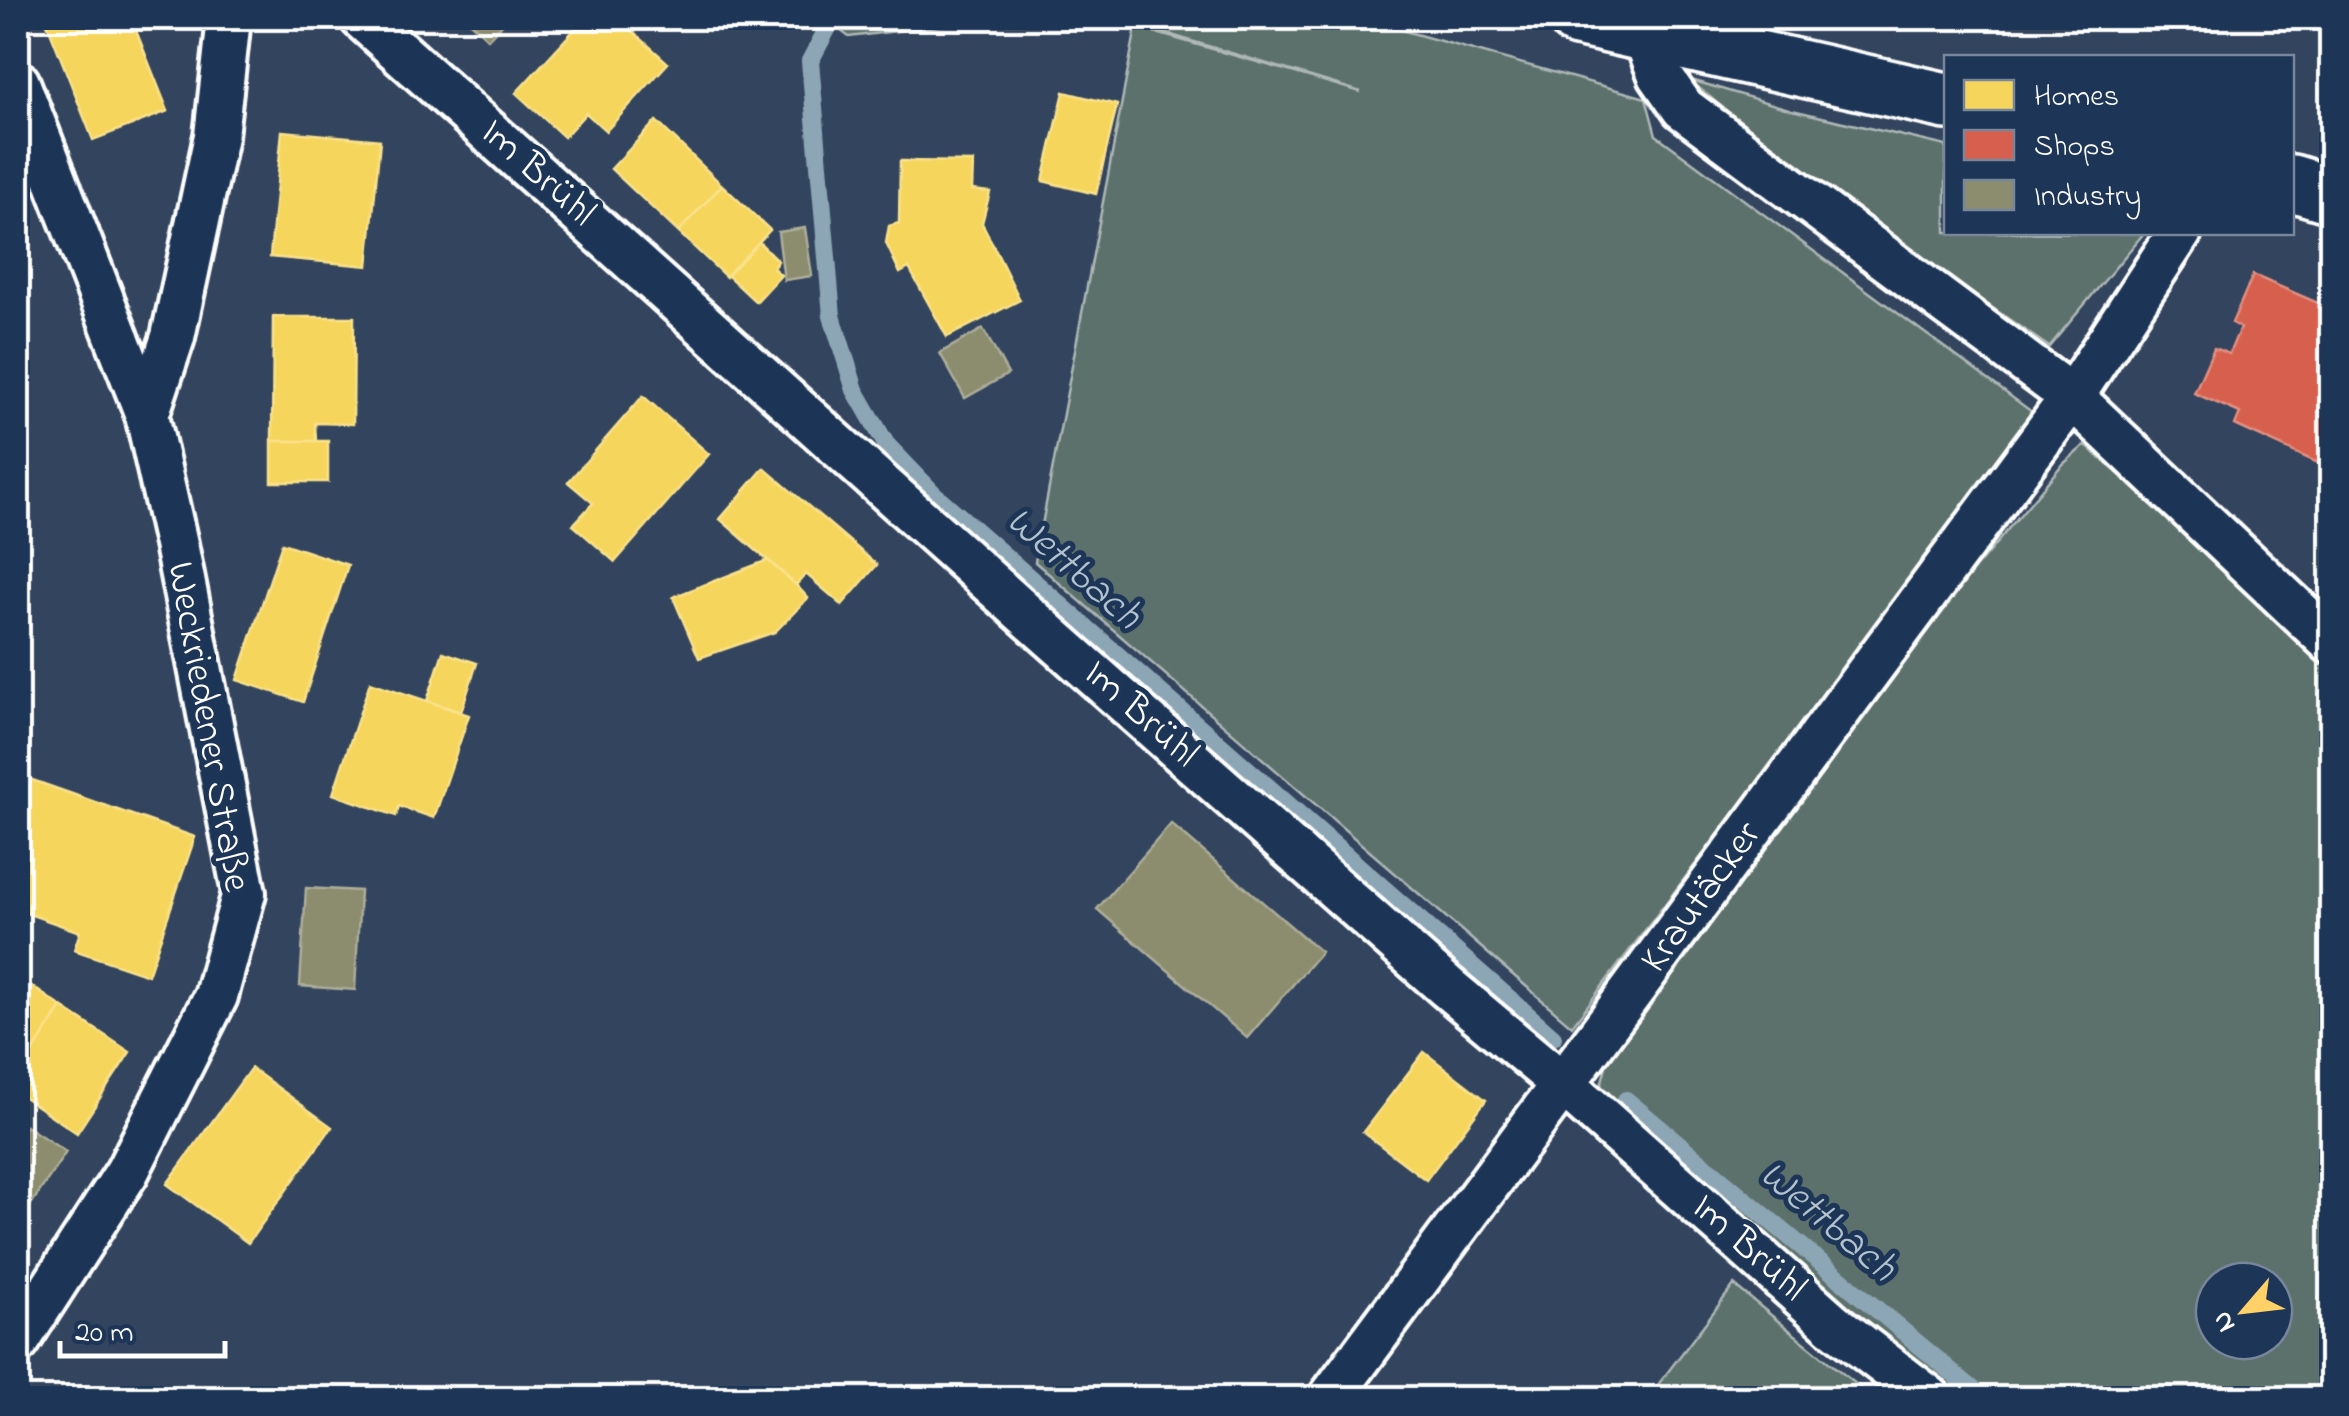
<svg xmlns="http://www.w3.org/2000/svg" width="2349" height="1416" font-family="'Indie Flower',sans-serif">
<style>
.green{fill:#5d716c;stroke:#aeb8b6;stroke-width:2.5;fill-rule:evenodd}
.homes{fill:#f6d55c;stroke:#f9e28d;stroke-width:2.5}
.shops{fill:#d6604d;stroke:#e29082;stroke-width:2.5}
.industry{fill:#8c8c6e;stroke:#aeae9a;stroke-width:2.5}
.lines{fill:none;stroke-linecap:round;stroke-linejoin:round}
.stream{stroke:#8ca6b5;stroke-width:18}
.minor-casing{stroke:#fff;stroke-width:50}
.secondary-casing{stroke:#fff;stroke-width:62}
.minor{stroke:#1d3557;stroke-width:42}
.secondary{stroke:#1d3557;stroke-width:55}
.labels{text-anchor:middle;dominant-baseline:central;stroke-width:10;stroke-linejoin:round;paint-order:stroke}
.street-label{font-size:40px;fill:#fff;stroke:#1d3557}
.water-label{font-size:42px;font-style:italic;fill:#b2c3ce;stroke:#1d3557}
</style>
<rect width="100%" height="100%" fill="#33445e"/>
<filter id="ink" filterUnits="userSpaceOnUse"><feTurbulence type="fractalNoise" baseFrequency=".01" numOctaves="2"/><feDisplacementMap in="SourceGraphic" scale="20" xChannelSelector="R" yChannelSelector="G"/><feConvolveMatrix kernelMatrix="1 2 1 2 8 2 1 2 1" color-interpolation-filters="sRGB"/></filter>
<g filter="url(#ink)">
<!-- green -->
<path class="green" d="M824,18H1358L1646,98L1656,135L2032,412L1987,482L1572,1026L1035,562L1136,27L1361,92L1138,25L1055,22L946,25L849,37Z
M1688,79L1792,110L1946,146V232L2144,233L2049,347L1828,194Z
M2085,445L2331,658V1398H1935L1595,1108L1608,1059L1974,570L2061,466ZM2214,1281H2274V1341H2214Z
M1734,1285L1873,1398H1648Z"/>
<!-- homes -->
<path class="homes" d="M45,18H131L168,111L93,140Z
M585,18H618L668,63L606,131L586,113L564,137L516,93Z
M1064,92L1117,105L1096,194L1043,181Z
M656,121L722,185L678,232L611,169Z
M282,131L380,140L368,266L270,257Z
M900,161L973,162L972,190L990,192L982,223L1020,300L947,337L909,268L900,273L886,243L889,226L899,223Z
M722,185L770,230L726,277L678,232Z
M759,242L778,261L773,268L781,275L756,302L727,275Z
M273,317H354L353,424L315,423L316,441H272Z
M643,396L709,454L615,562L573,525L593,503L568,482Z
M272,441H328V482H272Z
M764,468L877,565L842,605L806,574L796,585L720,519Z
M282,543L348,565L303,702L237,680Z
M768,560L796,585L808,598L775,632L699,658L673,597Z
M443,652L477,663L461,712L427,701Z
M370,682L469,715L434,818L399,806L396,816L333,794Z
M18,775L195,837L148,975L74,950L80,932L18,910Z
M18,977L62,1007L18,1075Z
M62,1007L130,1052L77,1133L18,1093V1075Z
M1424,1052L1486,1100L1426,1180L1363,1132Z
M251,1068L332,1127L248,1243L167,1184Z"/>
<!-- shops -->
<path class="shops" d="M2253,275L2332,309V462L2329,468L2235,425L2240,413L2194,393L2214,348L2229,354L2240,328L2232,323Z"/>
<!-- industry -->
<path class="industry" d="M466,18H508L488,39Z
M805,228L812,276L784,280L778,232Z
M983,329L1008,374L965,398L940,353Z
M1171,824L1321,952L1247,1038L1097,909Z
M306,888L360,891L355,990L300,986Z
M26,1126L66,1152L26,1212L18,1206V1139Z"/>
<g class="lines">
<!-- stream -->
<path class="stream" d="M833,18L810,61L832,316L855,390L886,444L934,494L1553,1037
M1626,1100L1983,1398"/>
<defs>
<path id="minor" d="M362,18L1022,611L1447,987L1564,1085L1833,1324L1929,1398
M1643,32L1660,75L1683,108L2072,397L2332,643
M18,83L147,415L176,544L244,893L216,996L127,1172L18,1341
M147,415L173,337L216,136L229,18
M1330,1398L2072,397L2180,232"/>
<path id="secondary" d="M1577,18L1946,101
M2292,183L2332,195"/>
</defs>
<!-- minor casing -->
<use href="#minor" class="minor-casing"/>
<!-- secondary casing -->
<use href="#secondary" class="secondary-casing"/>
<!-- minor -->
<use href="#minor" class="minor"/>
<!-- secondary -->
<use href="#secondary" class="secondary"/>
</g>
</g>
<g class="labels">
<!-- street labels -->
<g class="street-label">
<text transform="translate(537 174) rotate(42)">Im Brühl</text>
<text transform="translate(1140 715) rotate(42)">Im Brühl</text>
<text transform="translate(207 727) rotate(80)">Weckriedener Straße</text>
<text transform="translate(1702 898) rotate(-54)">Krautäcker</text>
<text transform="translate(1748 1249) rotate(42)">Im Brühl</text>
</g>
<!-- water labels -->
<g class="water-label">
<text transform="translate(1073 569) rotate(41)">Wettbach</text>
<text transform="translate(1827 1222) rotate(40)">Wettbach</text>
</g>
</g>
<!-- margin -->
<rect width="2349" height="1416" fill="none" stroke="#1d3557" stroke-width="60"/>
<rect x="30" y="30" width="2289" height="1356" fill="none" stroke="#fff" stroke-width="4" filter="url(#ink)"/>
<!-- legend -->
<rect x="1944" y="55" width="350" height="180" fill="#1d3557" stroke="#77869a" stroke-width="2.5"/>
<rect x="1964" y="80" width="50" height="30" fill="#f6d55c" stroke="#77869a" stroke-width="2.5"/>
<text x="2034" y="105" font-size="30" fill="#ffffff">Homes</text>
<rect x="1964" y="130" width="50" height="30" fill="#d6604d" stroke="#77869a" stroke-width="2.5"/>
<text x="2034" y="155" font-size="30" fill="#ffffff">Shops</text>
<rect x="1964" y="180" width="50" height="30" fill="#8c8c6e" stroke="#77869a" stroke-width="2.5"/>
<text x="2034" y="205" font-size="30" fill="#ffffff">Industry</text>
<!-- north arrow -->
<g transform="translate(2244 1311) rotate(242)"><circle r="48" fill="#1d3557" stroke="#77869a" stroke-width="2.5"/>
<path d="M0-8L18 38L0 25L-18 38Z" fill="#ffd166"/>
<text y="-15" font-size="28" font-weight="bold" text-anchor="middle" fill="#ffffff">N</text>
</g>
<!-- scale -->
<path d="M60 1341v15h165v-15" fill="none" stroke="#ffffff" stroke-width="5"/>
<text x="75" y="1341" font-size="30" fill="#ffffff" stroke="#1d3557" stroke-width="8" paint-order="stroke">20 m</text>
</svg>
